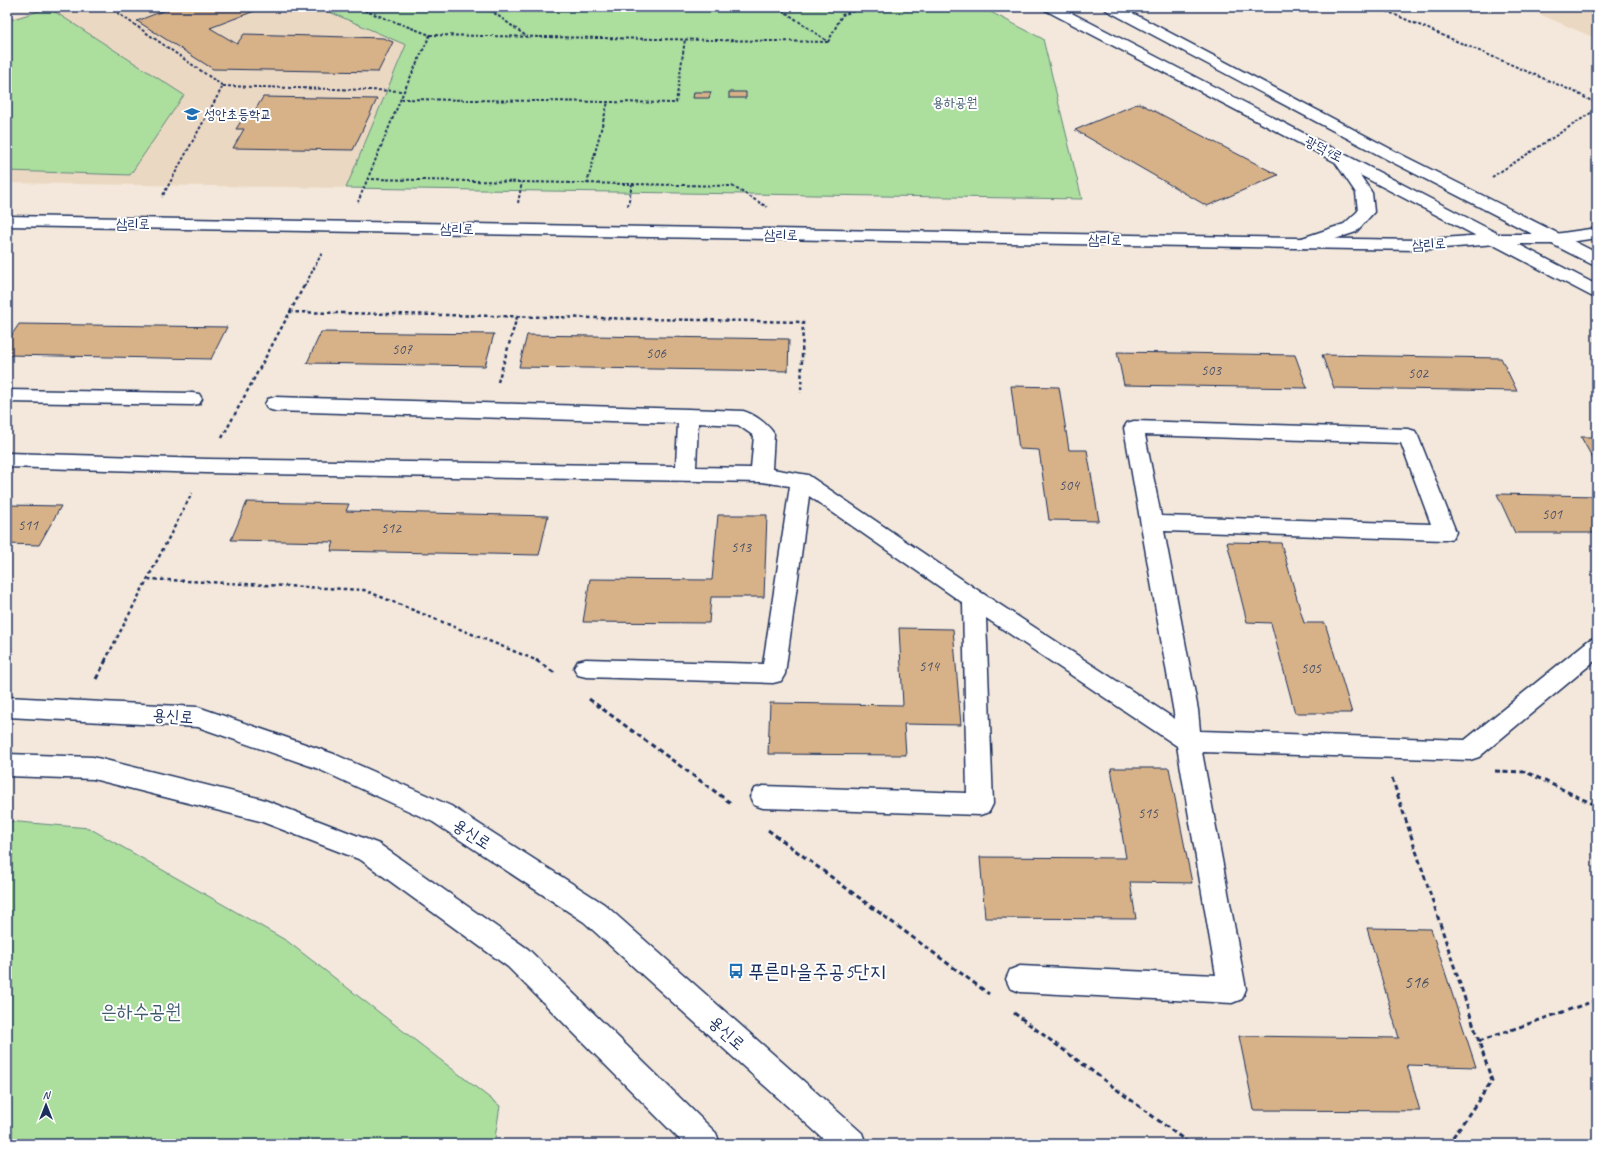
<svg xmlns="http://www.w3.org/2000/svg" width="1604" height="1151" font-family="Caveat,'Poor Story',sans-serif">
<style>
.built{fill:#ebd8c2}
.green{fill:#acde9e;stroke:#64867e}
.building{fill:#d7b288;stroke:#1b2f5e}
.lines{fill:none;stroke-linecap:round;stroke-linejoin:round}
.minor-casing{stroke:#1b2f5e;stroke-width:3}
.major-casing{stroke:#1b2f5e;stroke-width:3}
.path-far2{stroke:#1b2f5e;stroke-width:2;stroke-dasharray:3 2;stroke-linecap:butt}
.path-far1{stroke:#1b2f5e;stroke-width:2.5;stroke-dasharray:3.5 3;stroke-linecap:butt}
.path{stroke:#1b2f5e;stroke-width:3;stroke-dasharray:5 3.5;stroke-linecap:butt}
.minor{fill:#fff;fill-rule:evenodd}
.major{fill:#fff;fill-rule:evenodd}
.rail{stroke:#1b2f5e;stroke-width:2}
.labels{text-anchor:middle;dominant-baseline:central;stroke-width:4;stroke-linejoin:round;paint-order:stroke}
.far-park-label{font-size:14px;fill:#3f5b6e;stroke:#fff}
.far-poi-label{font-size:14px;fill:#1b2f5e;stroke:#fff;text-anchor:start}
.far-street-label{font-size:14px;fill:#1b2f5e;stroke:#fff}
.number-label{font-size:15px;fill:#4a5068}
.street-label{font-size:17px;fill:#1b2f5e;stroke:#fff}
.near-number-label{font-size:18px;fill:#4a5068}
.near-poi-label{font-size:20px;fill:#1b2f5e;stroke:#fff;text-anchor:start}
.near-park-label{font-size:20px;fill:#3f5b6e;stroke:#fff}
</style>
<rect width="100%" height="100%" fill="#f3e8db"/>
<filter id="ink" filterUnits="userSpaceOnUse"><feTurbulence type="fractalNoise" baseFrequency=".025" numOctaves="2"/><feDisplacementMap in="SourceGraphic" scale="8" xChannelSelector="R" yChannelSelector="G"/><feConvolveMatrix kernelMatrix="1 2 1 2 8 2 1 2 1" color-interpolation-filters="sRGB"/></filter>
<g filter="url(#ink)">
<!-- built -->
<path class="built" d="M48,7H318L406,45L346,188L7,183V19Z
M1523,7H1597V39Z"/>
<!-- green -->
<path class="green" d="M318,7H981L1043,39L1082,199L346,188L406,45Z
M49,8L184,95L130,175L7,171V21Z
M7,821L89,828L287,941L500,1106L494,1144H7Z"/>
<!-- building -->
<path class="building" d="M173,7H265L210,28L237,44L244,34L383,38L393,42L378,72L213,69L137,21Z
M694,92H711L709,98H693Z
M729,92H746V98H729Z
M263,97L377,99L353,150L233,148L244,129H236L247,112H254Z
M1139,103L1278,175L1207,206L1075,130Z
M19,324L227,327L211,359L7,355V342Z
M321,332L494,334L485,366L307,363Z
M527,335L789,339L788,371L519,367Z
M1117,352L1295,355L1307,388L1124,385Z
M1322,355L1501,358L1517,391L1334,388Z
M1011,386L1059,387L1069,450H1087L1099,521L1049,520L1039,450L1019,449Z
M1581,437H1597V466Z
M1497,494L1597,496V533H1515Z
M247,502L349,504L346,511L548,516L539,555L331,551L334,542L231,540Z
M7,505L61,506L39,545L7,544Z
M718,515H767L764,597H711L709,623L583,622L590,579L712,580Z
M1227,542L1281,543L1304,623H1325L1352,713H1295L1271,623L1247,622Z
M899,628L953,629L961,725L904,724L906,755L768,754L770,703L903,705Z
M1111,768H1169L1192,883L1130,882L1136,919L985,918L980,857L1126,858Z
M1367,928L1431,929L1476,1067L1407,1065L1420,1111L1254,1110L1239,1036L1399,1038Z"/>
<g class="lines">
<defs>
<path id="minor" d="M7,216L1417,240L1496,234H1555L1597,228V238L1555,244H1496L1417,250L7,226Z
M7,390L192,393L199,394L202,399L199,404L192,405L7,402Z
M275,397L688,409L743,411C754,414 768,424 774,434L772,469L808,475L982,593L1175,719L1124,428L1127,423L1134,421L1408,429L1415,431L1418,436L1456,532L1453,538L1445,540L1164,531L1198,710L1200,731L1465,740L1589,640L1597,637V659L1479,757L1470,760L1202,752L1246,989L1242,999L1232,1003L1020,992L1010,988L1006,979L1010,970L1020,966L1216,975L1177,746L986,618L993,804L989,812L980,815L763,808L754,805L750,797L754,789L763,786L967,793L963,603L809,496L785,674L781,681L773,683L586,677L578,675L574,668L578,661L586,659L763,664L790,486L761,482L207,473L7,467V453L207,459L676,466L678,423L275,411L268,409L265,404L268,399ZM698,423L738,425L754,436L751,468L696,467ZM1145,435L1401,443L1431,524L1161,516Z"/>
<path id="major" d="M1043,7H1060L1597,285V297L1591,296L1360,175L1372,193L1374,212L1356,232L1311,247L1305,248L1299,247L1296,243L1299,239L1344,224L1358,211L1356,193L1335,162L1045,10Z
M1104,7H1121L1404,156L1597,253V265L1591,264L1392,162L1106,10Z
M7,697L198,707L334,754L451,806L604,904L862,1133L866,1144H829L584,922L433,822L316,768L198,727L7,717Z
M7,754L93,757L262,799L379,844L528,949L716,1133L720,1144H684L508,967L361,860L260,821L93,779L7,776Z"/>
</defs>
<!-- minor casing -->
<use href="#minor" class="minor-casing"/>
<!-- major casing -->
<use href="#major" class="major-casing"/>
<!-- path-far2 -->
<path class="path-far2" d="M109,7L223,86L162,197
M355,7L430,35L404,91L358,202
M486,7L526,36
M778,7L827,41
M1377,7L1575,92L1597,104
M430,35L828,42
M828,42L842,15L866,7
M223,86L404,91
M401,99L676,103L685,39
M1492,177L1597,109
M367,179L732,186L767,207
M587,184L608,102
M518,203L522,182
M628,206L632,184
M304,287L322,253"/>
<!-- path-far1 -->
<path class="path-far1" d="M289,312L803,322L801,393
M498,382L517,317
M222,438L304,286
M148,579L364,590L538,661
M105,661L192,493"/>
<!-- path -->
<path class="path" d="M536,660L556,674
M96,679L106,660
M589,699L732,804
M1495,771L1526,772L1597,806
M1392,778L1492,1081L1448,1144
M768,830L989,994
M1014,1013L1190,1144
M1479,1041L1597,1000"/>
<!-- minor -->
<use href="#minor" class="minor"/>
<!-- major -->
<use href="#major" class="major"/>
<!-- rail -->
<path class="rail" d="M1580,7L1597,14"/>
</g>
</g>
<!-- icons -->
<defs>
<symbol id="school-bare" viewBox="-9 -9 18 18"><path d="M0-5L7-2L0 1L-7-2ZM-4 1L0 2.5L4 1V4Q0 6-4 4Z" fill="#1f6fb2" stroke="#fff" stroke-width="2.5" paint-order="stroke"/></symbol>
<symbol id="bus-bare" viewBox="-9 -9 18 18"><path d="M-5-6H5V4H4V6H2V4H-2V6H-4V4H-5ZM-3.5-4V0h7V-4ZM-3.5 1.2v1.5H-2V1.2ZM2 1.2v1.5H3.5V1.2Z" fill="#1f6fb2" stroke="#fff" stroke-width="2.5" paint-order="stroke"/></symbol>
</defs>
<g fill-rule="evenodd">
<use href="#school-bare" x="181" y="103" width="22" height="22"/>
<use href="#bus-bare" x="725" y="960" width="22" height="22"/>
</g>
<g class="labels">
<!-- far-park labels -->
<g class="far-park-label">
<text x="955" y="102">용하공원</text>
</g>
<!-- far-poi labels -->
<g class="far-poi-label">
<text x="204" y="114">성안초등학교</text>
</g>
<!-- far-street labels -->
<g class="far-street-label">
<text transform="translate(1324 149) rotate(27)">광덕4로</text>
<text transform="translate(133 224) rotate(1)">삼리로</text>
<text transform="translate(457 229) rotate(1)">삼리로</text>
<text transform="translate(781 235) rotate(1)">삼리로</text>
<text transform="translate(1105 240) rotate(1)">삼리로</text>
<text transform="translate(1429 244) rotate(-3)">삼리로</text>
</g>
<!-- number labels -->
<g class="number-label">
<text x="402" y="349">507</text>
<text x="656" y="353">506</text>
<text x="1211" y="370">503</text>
<text x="1418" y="373">502</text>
<text x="1069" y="485">504</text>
<text x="1552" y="514">501</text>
<text x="28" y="525">511</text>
<text x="391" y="528">512</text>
<text x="741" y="547">513</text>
<text x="929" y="666">514</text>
<text x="1311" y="668">505</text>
<text x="1148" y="813">515</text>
</g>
<!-- street labels -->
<g class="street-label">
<text transform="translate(173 716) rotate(4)">용신로</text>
<text transform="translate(472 834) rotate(33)">용신로</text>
<text transform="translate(727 1033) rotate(42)">용신로</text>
</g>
<!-- near-number labels -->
<g class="near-number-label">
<text x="1416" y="982">516</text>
</g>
<!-- near-poi labels -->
<g class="near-poi-label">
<text x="748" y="971">푸른마을주공5단지</text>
</g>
<!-- near-park labels -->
<g class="near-park-label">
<text x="141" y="1011">은하수공원</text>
</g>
</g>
<!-- margin -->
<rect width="1604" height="1151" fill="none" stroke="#fff" stroke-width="24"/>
<rect x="12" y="12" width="1580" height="1127" fill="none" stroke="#1b2f5e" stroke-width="1.5" filter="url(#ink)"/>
<!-- north arrow -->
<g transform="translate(46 1105)" stroke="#ffffff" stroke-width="3" paint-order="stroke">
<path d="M0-3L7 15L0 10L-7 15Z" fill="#1b2f5e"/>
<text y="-6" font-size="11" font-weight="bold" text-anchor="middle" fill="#1b2f5e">N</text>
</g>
</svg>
